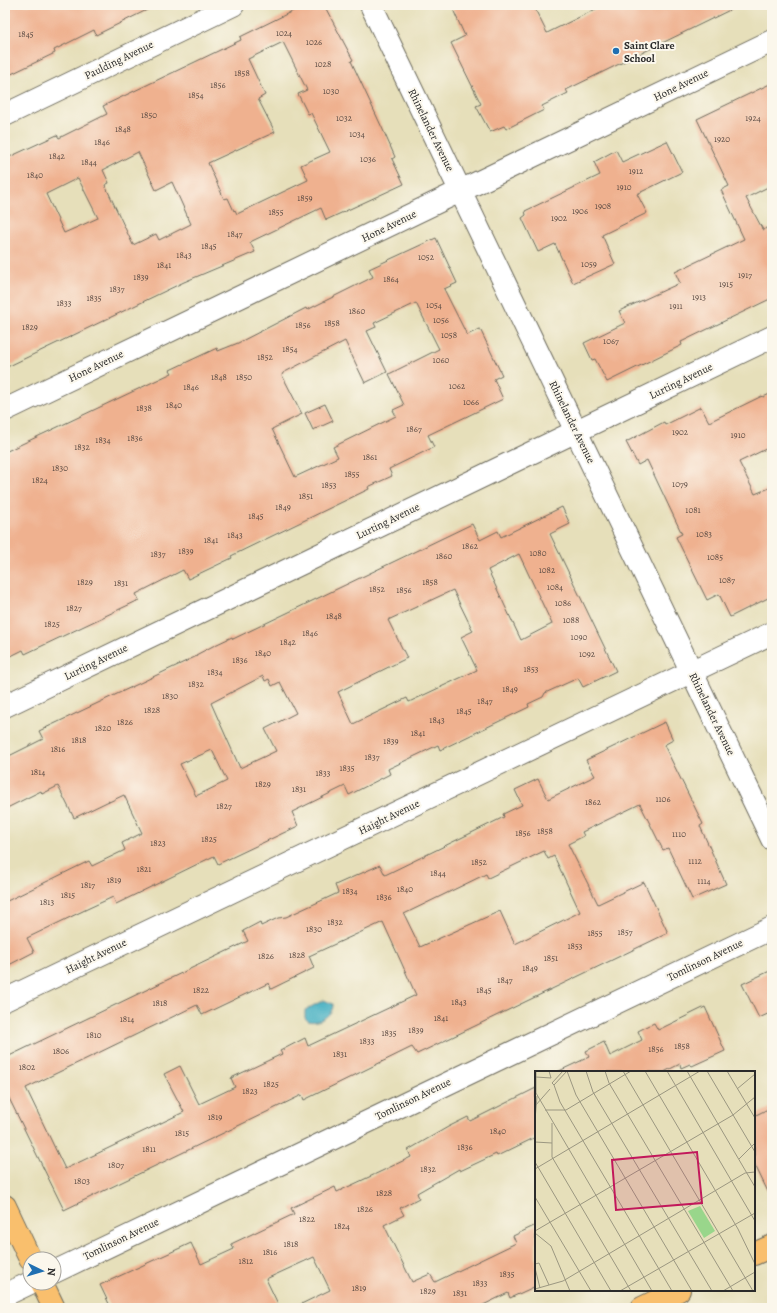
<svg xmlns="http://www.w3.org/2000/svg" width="777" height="1313" font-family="Alegreya,serif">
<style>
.water{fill:#45b0c3;stroke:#386e77}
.building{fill:#efb18f;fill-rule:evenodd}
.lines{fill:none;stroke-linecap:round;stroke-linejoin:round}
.minor-casing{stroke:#6c6a5d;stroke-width:24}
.major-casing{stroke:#6c6a5d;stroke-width:24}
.minor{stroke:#fff;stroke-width:22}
.major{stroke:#f9bf6d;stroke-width:22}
.poi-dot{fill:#1f6fb2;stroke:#fbf7ec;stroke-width:1.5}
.labels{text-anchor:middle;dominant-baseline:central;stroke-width:4;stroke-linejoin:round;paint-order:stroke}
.number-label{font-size:9px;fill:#5c4c44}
.poi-label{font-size:11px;font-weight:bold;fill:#2b2b2b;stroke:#fbf7ec;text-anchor:start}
.street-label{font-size:11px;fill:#2b2b2b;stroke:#fbf7ec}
.inset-road{fill:none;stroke:#9b9781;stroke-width:1}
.view{fill:#c2185b;fill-opacity:0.15;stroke:#c2185b;stroke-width:2}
.inset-edge{fill:none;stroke:#2b2b2b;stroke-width:2}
</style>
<rect width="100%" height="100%" fill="#fbf7ec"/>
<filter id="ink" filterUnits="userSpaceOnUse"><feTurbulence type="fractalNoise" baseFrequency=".025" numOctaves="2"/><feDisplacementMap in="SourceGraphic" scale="8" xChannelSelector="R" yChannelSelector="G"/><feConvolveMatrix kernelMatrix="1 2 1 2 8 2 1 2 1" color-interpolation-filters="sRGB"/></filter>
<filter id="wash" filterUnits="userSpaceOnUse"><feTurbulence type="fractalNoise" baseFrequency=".012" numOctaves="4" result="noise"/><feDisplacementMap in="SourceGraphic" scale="16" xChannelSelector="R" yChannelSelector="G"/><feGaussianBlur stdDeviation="0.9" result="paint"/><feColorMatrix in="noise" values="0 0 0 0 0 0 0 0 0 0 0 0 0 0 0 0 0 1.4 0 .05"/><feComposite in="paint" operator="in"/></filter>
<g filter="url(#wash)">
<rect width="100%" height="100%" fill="#e6dfba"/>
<!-- water -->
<path class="water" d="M324,1000L333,1004C334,1015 318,1024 308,1021L305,1018V1010Z"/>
<g id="blocks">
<!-- building -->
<path class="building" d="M5,5H157L96,35L94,30L54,50L55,53L5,77Z
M305,5H324L353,60L351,61L384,132L395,157L392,159L404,184L326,220L321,208L250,242L255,252L184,282L5,368V318L8,317L5,311V159L57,135L59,138L107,114L103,106L241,40L240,37ZM283,42L307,90L298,94L308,114L311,113L330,152L301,165L308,180L237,214L235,210L234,211L228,198L224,199L208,163L275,132L258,99L265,95L248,59ZM138,152L156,190L172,182L191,224L159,240L156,234L133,245L105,185L109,183L103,170ZM78,178L98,218L64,233L46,194Z
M451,5H533L547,33L604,5H740L566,90L568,93L542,106L544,110L506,129L504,126L490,132L476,106L481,104L451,43L465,36Z
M772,83V185L746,198L763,230L767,228L772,240V298L681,342L682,345L607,382L595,359L592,360L584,343L625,323L619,311L680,283L675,272L744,239L721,190L729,186L697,119Z
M667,141L682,172L637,194L647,213L602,235L615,264L573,283L555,244L538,252L522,218L526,215L525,211L600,175L594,162L616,150L622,162Z
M436,238L457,283L444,289L467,335L480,329L502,375L494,379L503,399L428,435L434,447L389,469L392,476L368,487L369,489L231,556L232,558L188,579L183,570L136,594L139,600L25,654L23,650L5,659V452L172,373L170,370L217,348L218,351L238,343L306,308L307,310L373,277L369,269ZM416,303L439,349L389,374L404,405L393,410L396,416L333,447L338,457L295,477L272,429L302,414L282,375L283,373L345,341L365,383L387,372L367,331L376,327L374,323Z
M772,393V446L739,462L755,494L772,487V596L730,617L719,594L707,600L676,537L682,534L647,460L638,465L626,442L664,422L665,425L701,407L709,422L762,396L763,397Z
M325,404L333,421L313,430L305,413Z
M562,507L570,524L550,534L616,671L583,687L578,678L545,693L543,697L528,704L529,707L504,719L440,750L438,745L388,769L390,774L349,795L345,786L292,812L298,826L218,864L214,856L116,904L113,897L87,909L27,938L34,952L5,967V902L89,861L92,866L125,850L122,843L142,833L124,795L109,802V801L74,818L58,786L42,794L41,791L5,809V758L43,739L39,731L197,656L196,655L213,646L232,637L233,639L472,524L480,540L498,531L501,537ZM519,554L552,624L521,640L488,570ZM453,590L473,631L461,637L477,670L409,702L407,698L353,724L338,692L407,658L388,620ZM263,676L265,681L269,679L272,686L280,682L296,713L265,729L276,751L240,768L211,703ZM212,750L227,781L196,796L180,764Z
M665,722L673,740L664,745L703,824L700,826L726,884L692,899L668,848L663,850L640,804L582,832L584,836L568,844L598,904L644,882L668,933L417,1054L412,1047L304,1100L302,1095L64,1210L5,1090V1058L248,941L243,931L260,922L261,926L278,918L286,917L338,893L335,885L380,865L385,875L504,817L503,814L522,805L515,790L538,779L548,799L595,776L586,760ZM544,851L548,859L554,856L580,912L515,944L500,911L420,947L404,914L486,874L488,878ZM383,922L416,995L308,1046L305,1038L280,1051L282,1054L231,1078L235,1087L199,1104L180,1066L164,1074L184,1112L65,1169L26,1088L197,1005L202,1015L269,983L271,989L314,968L309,956Z
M772,970V1012L759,1018L742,984Z
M705,1007L725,1051L692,1066L690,1064L681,1068L680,1064L664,1072H557L589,1057L586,1051L604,1042L610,1056L642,1040L638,1031L654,1023L658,1030Z
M536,1088V1137L497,1156L496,1154L460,1171L459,1169L417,1193L419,1198L400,1208L404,1215L384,1225L412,1282L430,1274L435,1282L516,1243L513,1236L536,1225V1286L510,1298L508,1293L477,1308H293L330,1290L314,1257L266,1279L280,1308H111L100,1285L191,1243L201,1264L234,1249L231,1244L294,1214L291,1208L335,1187L337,1192L382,1171L411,1157L408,1150L448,1127L468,1117L470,1121Z
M772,1107V1200L754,1163V1116Z"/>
</g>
</g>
<g filter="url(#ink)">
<use href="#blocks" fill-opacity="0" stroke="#6c6a5d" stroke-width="1"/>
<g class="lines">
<defs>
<path id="minor" d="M371,5L772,839
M5,115L233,5
M5,410L772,41
M5,706L772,337
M5,1000L772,633
M54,1272L772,928
M5,1295L30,1283"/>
<path id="major" d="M5,1206L30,1259
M754,1254L772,1246
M42,1283L54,1308
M642,1308L679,1290"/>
</defs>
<!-- minor casing -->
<use href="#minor" class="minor-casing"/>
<!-- major casing -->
<use href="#major" class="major-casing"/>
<!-- minor -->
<use href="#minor" class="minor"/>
<!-- major -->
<use href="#major" class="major"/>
</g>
</g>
<!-- markers -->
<circle class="poi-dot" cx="616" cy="51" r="4"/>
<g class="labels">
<!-- number labels -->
<g class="number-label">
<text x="284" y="33">1024</text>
<text x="26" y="34">1845</text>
<text x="314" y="42">1026</text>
<text x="323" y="64">1028</text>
<text x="242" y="73">1858</text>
<text x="218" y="85">1856</text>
<text x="331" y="91">1030</text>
<text x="196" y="95">1854</text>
<text x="149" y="115">1850</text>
<text x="344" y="118">1032</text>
<text x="753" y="118">1924</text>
<text x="123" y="129">1848</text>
<text x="357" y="134">1034</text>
<text x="722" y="139">1920</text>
<text x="102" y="142">1846</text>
<text x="57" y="156">1842</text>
<text x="368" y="159">1036</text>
<text x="89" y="162">1844</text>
<text x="636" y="171">1912</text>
<text x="35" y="175">1840</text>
<text x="624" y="187">1910</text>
<text x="305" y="198">1859</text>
<text x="603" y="206">1908</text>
<text x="580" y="211">1906</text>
<text x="276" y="212">1855</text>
<text x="559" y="218">1902</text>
<text x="235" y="234">1847</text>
<text x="209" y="246">1845</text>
<text x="184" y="255">1843</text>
<text x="426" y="257">1052</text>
<text x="589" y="264">1059</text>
<text x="164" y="265">1841</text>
<text x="745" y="275">1917</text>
<text x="141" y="277">1839</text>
<text x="391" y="279">1864</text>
<text x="726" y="284">1915</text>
<text x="117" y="289">1837</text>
<text x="699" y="297">1913</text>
<text x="94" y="298">1835</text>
<text x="64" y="303">1833</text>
<text x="434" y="305">1054</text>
<text x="676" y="306">1911</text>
<text x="357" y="311">1860</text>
<text x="441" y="320">1056</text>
<text x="332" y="323">1858</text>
<text x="303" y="325">1856</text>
<text x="30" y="327">1829</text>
<text x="449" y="335">1058</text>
<text x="611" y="341">1067</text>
<text x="290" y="349">1854</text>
<text x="265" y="357">1852</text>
<text x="441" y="360">1060</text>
<text x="219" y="377">1848</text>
<text x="244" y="377">1850</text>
<text x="457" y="386">1062</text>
<text x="191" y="387">1846</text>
<text x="471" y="402">1066</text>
<text x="174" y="405">1840</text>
<text x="144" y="408">1838</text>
<text x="414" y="429">1867</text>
<text x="680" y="432">1902</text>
<text x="738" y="435">1910</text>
<text x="135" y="438">1836</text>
<text x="103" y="440">1834</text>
<text x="82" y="447">1832</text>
<text x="370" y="457">1861</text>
<text x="60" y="468">1830</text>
<text x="352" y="474">1855</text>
<text x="40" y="480">1824</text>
<text x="680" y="484">1079</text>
<text x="329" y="485">1853</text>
<text x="306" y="496">1851</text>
<text x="283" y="507">1849</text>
<text x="693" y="510">1081</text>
<text x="256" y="516">1845</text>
<text x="704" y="534">1083</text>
<text x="235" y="535">1843</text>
<text x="211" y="540">1841</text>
<text x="470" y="546">1862</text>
<text x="186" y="551">1839</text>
<text x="538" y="553">1080</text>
<text x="158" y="554">1837</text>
<text x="444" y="556">1860</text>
<text x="715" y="557">1085</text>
<text x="547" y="570">1082</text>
<text x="727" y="580">1087</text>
<text x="85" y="582">1829</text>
<text x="430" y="582">1858</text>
<text x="121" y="583">1831</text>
<text x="555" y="587">1084</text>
<text x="377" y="589">1852</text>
<text x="404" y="590">1856</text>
<text x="563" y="603">1086</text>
<text x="74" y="608">1827</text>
<text x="334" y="616">1848</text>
<text x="571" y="620">1088</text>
<text x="52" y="624">1825</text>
<text x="310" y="633">1846</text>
<text x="579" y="637">1090</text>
<text x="288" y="642">1842</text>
<text x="263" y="653">1840</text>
<text x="587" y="654">1092</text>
<text x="240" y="660">1836</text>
<text x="531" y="669">1853</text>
<text x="215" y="672">1834</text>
<text x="196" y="684">1832</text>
<text x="510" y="689">1849</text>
<text x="170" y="696">1830</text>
<text x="485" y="701">1847</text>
<text x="152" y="710">1828</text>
<text x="464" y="711">1845</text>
<text x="437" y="720">1843</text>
<text x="125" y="722">1826</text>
<text x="103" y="728">1820</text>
<text x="418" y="733">1841</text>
<text x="79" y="740">1818</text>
<text x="391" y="741">1839</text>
<text x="58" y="749">1816</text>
<text x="372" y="757">1837</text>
<text x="347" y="768">1835</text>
<text x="38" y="772">1814</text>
<text x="323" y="773">1833</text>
<text x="263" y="784">1829</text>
<text x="299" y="789">1831</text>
<text x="663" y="799">1106</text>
<text x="593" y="802">1862</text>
<text x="224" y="806">1827</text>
<text x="545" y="831">1858</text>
<text x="523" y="833">1856</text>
<text x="679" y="834">1110</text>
<text x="209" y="839">1825</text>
<text x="158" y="843">1823</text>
<text x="695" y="861">1112</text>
<text x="479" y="862">1852</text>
<text x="144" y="869">1821</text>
<text x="438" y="873">1844</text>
<text x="114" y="880">1819</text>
<text x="704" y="881">1114</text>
<text x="88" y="885">1817</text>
<text x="405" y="889">1840</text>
<text x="350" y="891">1834</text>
<text x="68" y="895">1815</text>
<text x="384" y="897">1836</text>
<text x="47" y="902">1813</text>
<text x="335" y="922">1832</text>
<text x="314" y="929">1830</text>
<text x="625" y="932">1857</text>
<text x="595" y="933">1855</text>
<text x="575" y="946">1853</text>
<text x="297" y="955">1828</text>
<text x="266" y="956">1826</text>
<text x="551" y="958">1851</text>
<text x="530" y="968">1849</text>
<text x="505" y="980">1847</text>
<text x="201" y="990">1822</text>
<text x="484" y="990">1845</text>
<text x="459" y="1002">1843</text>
<text x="160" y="1003">1818</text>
<text x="441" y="1018">1841</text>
<text x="127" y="1019">1814</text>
<text x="416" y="1030">1839</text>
<text x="389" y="1033">1835</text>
<text x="94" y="1035">1810</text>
<text x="367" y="1041">1833</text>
<text x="682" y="1046">1858</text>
<text x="656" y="1049">1856</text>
<text x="61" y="1051">1806</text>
<text x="340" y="1054">1831</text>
<text x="27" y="1067">1802</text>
<text x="271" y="1084">1825</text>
<text x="250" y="1091">1823</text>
<text x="215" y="1117">1819</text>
<text x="498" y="1131">1840</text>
<text x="182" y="1133">1815</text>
<text x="465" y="1147">1836</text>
<text x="149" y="1149">1811</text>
<text x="116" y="1165">1807</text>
<text x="428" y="1169">1832</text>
<text x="82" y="1181">1803</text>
<text x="384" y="1193">1828</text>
<text x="365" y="1209">1826</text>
<text x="307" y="1219">1822</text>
<text x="342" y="1226">1824</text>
<text x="291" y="1244">1818</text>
<text x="270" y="1252">1816</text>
<text x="246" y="1261">1812</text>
<text x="507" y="1274">1835</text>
<text x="480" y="1283">1833</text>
<text x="359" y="1288">1819</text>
<text x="428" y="1291">1829</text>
<text x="460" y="1293">1831</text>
</g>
<!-- poi labels -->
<g class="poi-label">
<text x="624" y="45">Saint Clare<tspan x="624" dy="13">School</tspan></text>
</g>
<!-- street labels -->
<g class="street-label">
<text transform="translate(119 60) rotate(-26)">Paulding Avenue</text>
<text transform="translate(681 85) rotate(-26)">Hone Avenue</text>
<text transform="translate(431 130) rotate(64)">Rhinelander Avenue</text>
<text transform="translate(389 226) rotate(-26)">Hone Avenue</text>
<text transform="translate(96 366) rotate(-26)">Hone Avenue</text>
<text transform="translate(681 381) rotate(-26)">Lurting Avenue</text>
<text transform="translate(572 422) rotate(64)">Rhinelander Avenue</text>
<text transform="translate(388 521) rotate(-26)">Lurting Avenue</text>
<text transform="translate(96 662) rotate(-26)">Lurting Avenue</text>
<text transform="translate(712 714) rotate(64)">Rhinelander Avenue</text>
<text transform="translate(389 817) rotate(-26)">Haight Avenue</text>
<text transform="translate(96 956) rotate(-26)">Haight Avenue</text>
<text transform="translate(705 960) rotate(-26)">Tomlinson Avenue</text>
<text transform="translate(413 1099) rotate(-26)">Tomlinson Avenue</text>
<text transform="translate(121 1239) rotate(-26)">Tomlinson Avenue</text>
</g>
</g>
<!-- overview -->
<g transform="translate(535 1071)">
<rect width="220" height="220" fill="#e6dfba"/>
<path d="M165,135L180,160L169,167L153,140Z" fill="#99d68b"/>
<path class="inset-road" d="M1,0V22L117,220M28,0L17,12L19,14L32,0M32,0L41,24L157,220M51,0L58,21L177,220M70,0L74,12L198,220M88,0L218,220M110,0L203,158L220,193M132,0L220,150M152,0L220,116M172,0L220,81M192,0L220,47M1,6L16,7L14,0M19,14L25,31L137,220M202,18L220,3M0,35L15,18M10,39H31L96,0M0,49L2,25M17,52V86L96,220M0,71L17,72M204,88L220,72M0,91L76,220M0,98L165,0M0,126L56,220M0,160L198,44L220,26M0,162L16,175L35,220M0,193L4,192L14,214M0,197L5,217M0,218L28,210L210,102L220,101M85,220L220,142M188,220L220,201"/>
<path class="view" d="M162,81L167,132L81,139L77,89Z"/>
<rect width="220" height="220" class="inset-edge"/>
</g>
<!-- margin -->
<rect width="777" height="1313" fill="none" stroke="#fbf7ec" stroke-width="20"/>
<!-- north arrow -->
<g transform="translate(42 1271) rotate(95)"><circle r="19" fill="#fbf7ec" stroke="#a8a59f"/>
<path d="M0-3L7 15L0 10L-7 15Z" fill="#1f6fb2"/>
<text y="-6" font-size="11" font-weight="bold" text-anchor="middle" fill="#2b2b2b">N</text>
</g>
</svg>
